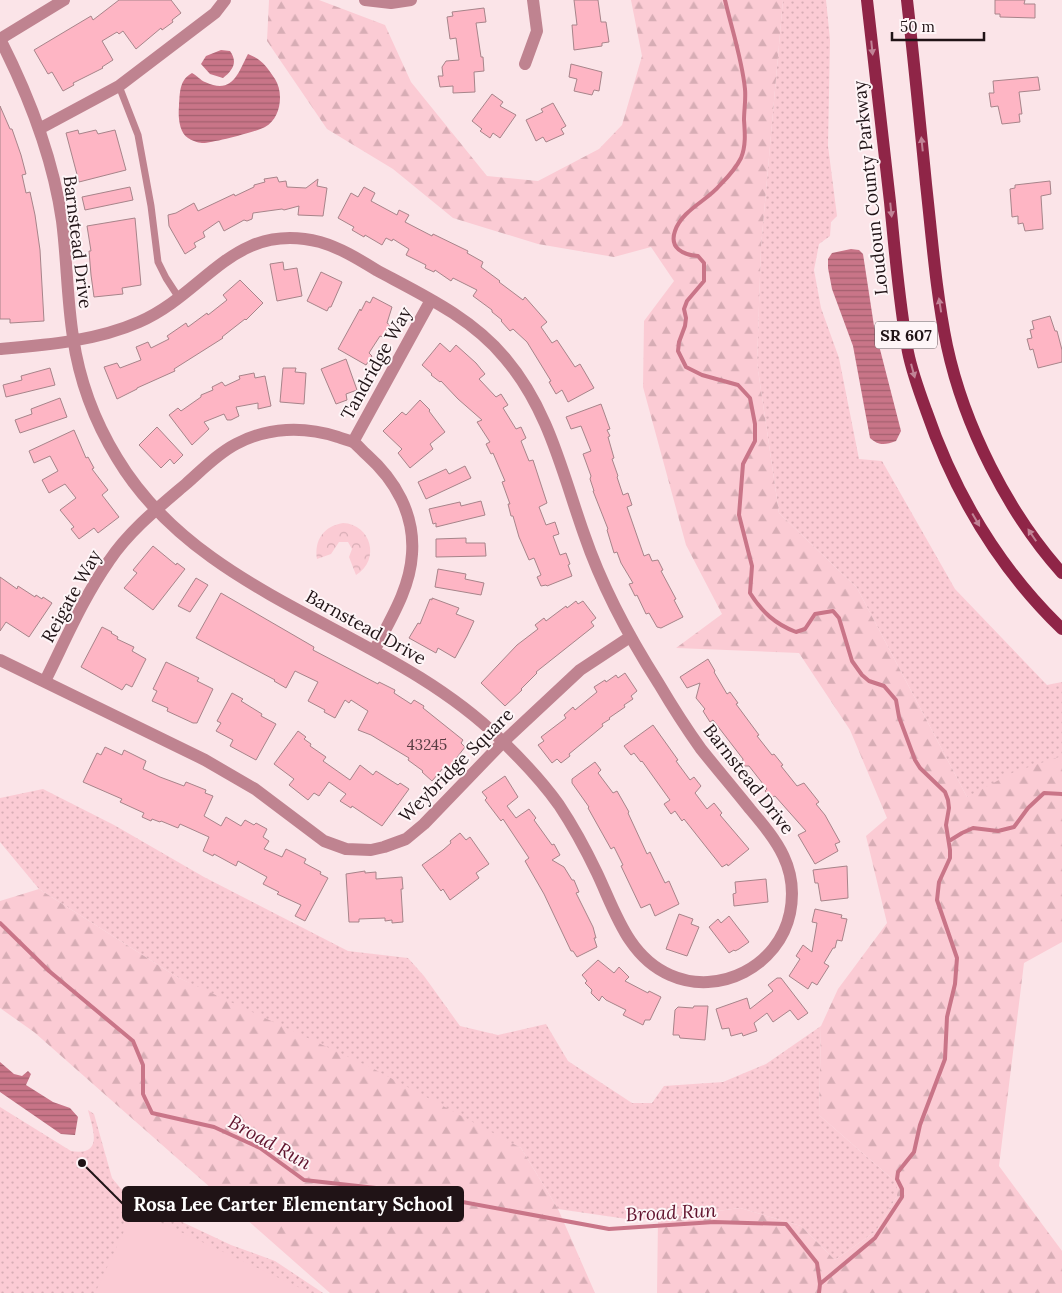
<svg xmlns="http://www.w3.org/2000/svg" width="1062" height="1293" font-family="Lora,serif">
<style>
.grass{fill:url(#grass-dots)}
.forest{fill:url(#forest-firs)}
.park{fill:url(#park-crowns)}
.garden{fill:#fbcbd4}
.water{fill:url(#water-rules)}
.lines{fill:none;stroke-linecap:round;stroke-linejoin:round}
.stream{stroke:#c97588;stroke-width:4}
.building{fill:#feb5c4;stroke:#a7848a}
.service{stroke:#bf8390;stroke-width:7}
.minor{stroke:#bf8390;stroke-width:12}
.primary{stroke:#8f2547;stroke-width:12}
.oneway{fill:#c18396}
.labels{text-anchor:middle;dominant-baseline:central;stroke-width:4;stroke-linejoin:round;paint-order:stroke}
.number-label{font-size:15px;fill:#583c42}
.shield{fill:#fef5f7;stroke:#63575a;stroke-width:1}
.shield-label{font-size:16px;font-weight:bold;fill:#201316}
.street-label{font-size:18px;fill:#201316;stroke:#fef5f7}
.water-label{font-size:19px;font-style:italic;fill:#60132d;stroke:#fef5f7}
.leader{fill:none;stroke:#201316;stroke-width:2}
.callout-dot{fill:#201316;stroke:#fef5f7;stroke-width:2}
.callout{fill:#201316;stroke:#201316;stroke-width:2}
.callout-label{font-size:19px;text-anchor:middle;font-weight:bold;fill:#fff}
</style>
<defs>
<pattern id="grass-dots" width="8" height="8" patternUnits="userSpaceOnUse" patternTransform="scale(1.25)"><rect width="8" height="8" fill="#fbcbd4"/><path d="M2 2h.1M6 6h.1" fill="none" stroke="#d7adb5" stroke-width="1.8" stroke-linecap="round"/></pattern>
<pattern id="forest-firs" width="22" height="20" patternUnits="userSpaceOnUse" patternTransform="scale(1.25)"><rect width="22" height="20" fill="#fbcbd4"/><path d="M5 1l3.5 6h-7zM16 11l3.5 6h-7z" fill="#d7adb5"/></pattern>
<pattern id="park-crowns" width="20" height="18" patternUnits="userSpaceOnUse" patternTransform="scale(1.25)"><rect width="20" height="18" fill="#fbcbd4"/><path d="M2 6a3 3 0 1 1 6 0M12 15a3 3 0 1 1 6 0" fill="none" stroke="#d7adb5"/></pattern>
<pattern id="water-rules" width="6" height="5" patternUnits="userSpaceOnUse" patternTransform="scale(1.25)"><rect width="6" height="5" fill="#c97588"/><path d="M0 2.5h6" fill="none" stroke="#a35f6e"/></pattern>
</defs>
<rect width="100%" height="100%" fill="#fbe4e8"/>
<!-- grass -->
<path class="grass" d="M783,0H826L830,40L828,146L837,216L831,222L830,236L819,244L814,270L821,308L839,358L859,459L882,461L955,589L1047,685L1062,682V759L967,797L857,588L779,513L757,363L761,247Z
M43,789L114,825L204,877L348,951L408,958L424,976L460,1026L498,1035L546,1024L568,1061L632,1103H652L664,1086L723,1082L766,1064L821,1026L819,1115L897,1183V1196L876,1231L835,1260L801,1226L740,1208L658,1219H627L558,1209L521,1148L177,977L39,889L0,842V798Z
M0,1107L71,1151C104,1156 93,1130 88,1110L94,1114L112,1178L127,1196L231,1245L275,1261L323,1293H0Z"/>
<!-- forest -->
<path class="forest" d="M269,0H319L385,25L411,82L487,176L538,181L599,149L622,125L642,56L631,0H783L761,247L757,363L779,513L857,588L967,797L1014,772L1062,756V942L1024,963L999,1166L1062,1251V1293H657L658,1219L740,1208L801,1226L835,1260L876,1231L897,1196V1183L819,1115L821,1026L838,989L887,923L866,836L887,818L850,730L799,653L676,648L722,614L686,545L643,387L644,321L674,281L651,247L614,257L538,244L453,218L393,169L327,129L267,41Z
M39,889L177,977L372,1068L521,1148L558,1209L595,1293H330L34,1032L0,1008V901Z"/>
<!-- park -->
<path class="park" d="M343,523C371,524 381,560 356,575L349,557L352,549L348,542H339L331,554L317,559C314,540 324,526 343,523Z"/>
<!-- garden -->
<path class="garden" d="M134,1210L311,1293H95Z"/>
<!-- water -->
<path class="water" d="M221,50L230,51C238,62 233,70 223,78L210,74L201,64L206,56Z
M248,54C263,60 266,66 275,79C284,93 281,118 265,127C259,131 209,144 202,143C198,143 191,140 188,138C179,132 178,117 179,106C180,93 179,80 192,73C198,76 200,80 205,82C233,95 238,73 248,54Z
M851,249L859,250L863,254L874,326L901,431L896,441C885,445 879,446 870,438L853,346L832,289L828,268V259L832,253Z
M0,1062L14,1074L22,1076L28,1071L31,1074L26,1085L53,1102L70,1108L78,1117L75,1135L61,1134L0,1092Z"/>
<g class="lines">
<!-- stream -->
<path class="stream" d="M725,0C732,30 742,59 745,89C746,100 744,110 744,120C745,133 746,146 741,158C736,168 728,177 720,185C707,201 682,210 675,231C669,248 683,255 698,256L704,263V281L687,301L684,309L686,318L685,326L679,342L678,351L686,367L702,375L738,385L750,398L755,424V441L743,464L739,515L752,566L750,593C762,612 775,624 796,632L805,629L815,614L833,611L839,618L852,661L862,675L869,681L884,686L896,700L899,717L915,760L920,768L945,792L948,800L949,808L946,825L950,850V858L939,882L937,900L957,958L955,984L947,1017L945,1059L920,1125L914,1152L898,1172L897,1179L902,1189V1197L875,1238L820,1284
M949,841L962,833L973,828L998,831L1014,827L1028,808L1044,793L1062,794
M0,923L49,971L133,1041L143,1065V1094L152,1113L214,1127L260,1148L304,1180L403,1191L609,1229L714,1222L786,1224L817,1263L820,1284L819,1293"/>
</g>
<!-- building -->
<path class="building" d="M119,0H171L181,13L172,20L173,22L162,30L161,28L136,49L123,31L119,34L117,32L102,41L113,60L102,67L103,68L73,83L74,85L63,91L52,72L48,74L34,50L91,16L93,20Z
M574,0H598L601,22H606L609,42L602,43V46L574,50L572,25H577Z
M995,0H1025L1024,4H1035V18L1000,17V14H995Z
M484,8L486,22L476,23L481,57H483L484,71L474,72L475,92L453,93V86L440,87L438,76H443L442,67L446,61L459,60L456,38L450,39L447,17L453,16L452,12Z
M571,64L602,72L599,91L594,90L592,95L574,91L577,79L569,77Z
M1038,77L1040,90L1019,92L1022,114H1019L1020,122L1002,124L998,106L991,107L989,93H994L993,81Z
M492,94L503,102L500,106L516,115L500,138L493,133L490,138L480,131L482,129L472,121Z
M553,103L566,126L561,129L564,134L546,142L543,137L536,141L526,120L543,112L541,109Z
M0,106L10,129H12L21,155L26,174L22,175L26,193L30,192L35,215L40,250L44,321L10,323V319H0Z
M78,130L79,134L96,130L98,134L115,130L126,170L79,182L66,133Z
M277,177L279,182L286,181L287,187L306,188L318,179L317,186L327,188L323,216L298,215L299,206L284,210L282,209L253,213L252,219L247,221L244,220L224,231L219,221L203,232L205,237L194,243L196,247L185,254L169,226L168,215L176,213L194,203L198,211L234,194L235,196L254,187V185L265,182L264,179Z
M1050,181L1051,194L1041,196L1043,229L1025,231L1023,223L1018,224V216L1012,217L1010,189L1015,188V185Z
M130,187L133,200L85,210L82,197Z
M364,187L375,193L371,201L397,215L399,210L409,215L405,222L432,236L433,234L468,251L467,253L483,262L481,267L500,281L499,282L523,300L525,297L547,322L541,327L552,343L557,340L575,367L580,364L594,388L568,402L562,390L556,394L549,382L551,381L527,342L513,329L510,331L501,321L502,320L492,312V310L473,296L477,290L453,278L451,281L435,270L434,272L425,268L426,265L406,255L409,249L393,239L392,241L386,238L382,245L365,235L364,237L352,230L354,227L338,218L351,193L358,197Z
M135,218L141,285L122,288L123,294L94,297L91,275L89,251H91L87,226Z
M283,262L284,270L297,268L302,296L277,301L270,264Z
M321,272L342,282L331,307H329L327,311L307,301Z
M240,280L263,303L246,320L245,319L222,337L223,338L174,369L175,371L137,388V389L117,399L104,367L117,363L120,368L141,360L136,347L148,342L151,348L169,339L167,336L186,323L188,327L207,313L208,315L227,300L223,295Z
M373,297L392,307L387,323L390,325L383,337L380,336L369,353L372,356L366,365L338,349L360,309L361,311L366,301L370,303Z
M1050,316L1055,331H1057L1062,350V362L1038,368L1033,349L1030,350L1027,339L1032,338L1030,330L1034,329L1032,321Z
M440,343L450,352L456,345L476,363L485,374L479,379L496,397L501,394L508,405L503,408L516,429L521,427L526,438L521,441L529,461L533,460L547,503L539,507L546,525L555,522L559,534L553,536L560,555L566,553L570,564L568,565L572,576L547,586L546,585L541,586L537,577L541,575L534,558L529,560L519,537L513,516H511L508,504H510L502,482L505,481L493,453L491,454L486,444L490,442L477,422L482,420L458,399L441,381L440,382L431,375L432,374L422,365Z
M346,359L357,390L346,394L347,400L336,404L321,369Z
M50,368L55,385L6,397L3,385L22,380L21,376Z
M283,368H296L295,372L306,373L304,404L280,402Z
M254,373L255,378L265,376L271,406L258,409V403L236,407L239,416L231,420H227L224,414L204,422L209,429L192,445L169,415L178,408L181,411L201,397V395L213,390L212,387L222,382L225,386L240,379L239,376Z
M60,398L67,417L20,433L15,420L32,414L31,409Z
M420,400L430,410L429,411L445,432L430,444L433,449L410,468L398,453L402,449L383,431L402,412L406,415Z
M601,404L610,429L607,430L610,436L608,437L614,458L612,459L618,476L617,477L623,495L628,493L632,505L627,507L644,556L649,554L652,561L658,560L663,570L661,571L676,599L674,600L683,617L661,628L657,627L649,613L646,614L637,595L635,596L629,584L633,583L621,563L617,552L614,553L607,530L608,529L593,491H594L590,479L591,476L583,454L591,451L581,426L571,429L566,417Z
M157,427L183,455L174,464L170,459L161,468L139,445Z
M74,430L86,458L88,457L94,468L92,469L108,490L102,495L119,517L98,533L94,528L79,539L71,529L74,527L60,510L76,498L65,484L49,493L42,480L58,471L50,456L34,463L29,451Z
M465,466L471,478L426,499L418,482L446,469L449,474Z
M481,501L485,515L436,527V523L433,524L429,509L460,502L461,506Z
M466,538V543H485L486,556L436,557V539Z
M153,546L176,565L177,563L185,569L153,610L124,588L137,573L133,570Z
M438,569L466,574L465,579L484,583L481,595L435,587Z
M0,577L17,589L18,586L35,597L36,595L42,599L43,597L52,603L29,637L6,622L0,631Z
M196,578L208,585L190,612L178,606Z
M221,593L314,647L313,650L378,684L379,682L395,690L394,693L411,704L414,700L424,706L423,708L463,740L461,743L465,747L448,769L444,767L432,781L422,772L423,771L408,760L409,758L371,735L358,730L368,711L351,700L349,703L345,700L335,718L324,712L325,710L308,701L318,682L295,671L286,688L274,681L275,680L196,638Z
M432,598L459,608L456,614L474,621L467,636L455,658L438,648L436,653L409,638L418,623L420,624L430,599L432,600Z
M576,601L578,604L583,601L596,618L591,622L594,626L536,672L537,673L521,689L522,690L505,706L481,683L517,645L538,629L535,625L544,618L546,621L566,606L567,608Z
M102,627L112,632L111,633L118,637L117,639L134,647L132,651L146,659L132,687L126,684L122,690L81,667Z
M708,659L715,671L714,672L727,694L730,692L738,703L736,704L759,735L757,736L772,755L774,754L783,765L781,766L797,786L804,783L819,802L816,804L825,815L840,842L835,844L838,851L815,864L798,835L806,831L775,796L771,798L765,791L767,789L749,766H742L743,759L713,720L710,722L703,711L705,709L696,698L700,683L687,688L680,677Z
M166,662L199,678L197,681L213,689L197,723H193L167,711L168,708L152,701L157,691L153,689Z
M625,673L637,691L631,696L633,699L624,705L625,707L609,718L610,719L602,724L603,726L569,754L570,756L561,763L557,759L552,763L538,745L544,741L541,737L566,718L564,715L573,707L575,710L597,692L594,687L605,680L606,682L616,675L618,678Z
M232,693L243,699L241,701L262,714L261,716L276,724L256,760L230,746L233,740L216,731L221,723L217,721Z
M653,725L678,760L676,761L690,780L694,777L701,786L695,793L707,809L714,803L722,813L720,815L749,849L728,866L727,864L722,867L684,819L682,821L675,811L671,814L664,804L670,800L642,761L641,762L634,753L631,755L624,746Z
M298,731L306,737L304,739L311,744L310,746L326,757L323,761L350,780L360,765L373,775L376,771L398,785L400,783L409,789L382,826L352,806L351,808L340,801L346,794L329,782L319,796L314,793L308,800L289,785L294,779L274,764Z
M105,747L122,755L124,750L146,761L143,769L160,777L184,786L186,782L206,790L205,793L213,796L204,816L221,826L226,817L241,826L245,820L254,825L256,823L267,829L263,837L269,841L264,849L282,857L286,849L306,859L304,863L321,872L320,874L328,878L305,921L295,916L301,905L277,894L279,892L263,884L267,877L238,861L236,866L214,854L213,856L203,851L209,837L180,824L178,828L161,821L160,822L152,819L151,821L142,817L144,813L120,802L122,799L83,782L97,753L101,755Z
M595,762L601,770L598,773L613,793L617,791L629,812L628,813L647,854L650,852L665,883L669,881L679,904L655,916L650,904L641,908L621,866L623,865L614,847L611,849L588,808L589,807L572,783V779Z
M505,776L518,797L507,806L516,818L529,809L536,818L534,820L552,845L554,844L560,855L552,860L564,867L572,880H574L579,892L576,893L593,927L596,938H594L597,947L577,957L573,951H571L544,894L525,861L529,858L503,819L501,821L485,800L487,798L482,792Z
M460,833L466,840L470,837L489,864L476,873L479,878L450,900L443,889L441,891L422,865L443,850L451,843L450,841Z
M847,866L848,898L821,901L818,883H815L813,870Z
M365,871V873L376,872V879L402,877L403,889H401L403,922L392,923V920L385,921V918L359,919V922H349L346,874Z
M766,879L768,902L734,906L733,894L736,893L735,882Z
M815,909L842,915L841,918L847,919L842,941L837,940L835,948H833L824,963L829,966L817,985L812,982L808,989L789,976L800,959L796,956L803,945L812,952L817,923L812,922Z
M679,914L693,919L691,924L699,927L687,956L666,949Z
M729,916L749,942L739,949L735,951L734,950L729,953L709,927L718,919L721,923Z
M598,960L614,973L619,967L629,977L625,981L648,993L649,991L661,997L650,1020H645L643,1025L623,1015L626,1010L606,1000L602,996L599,1001L591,993L592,990L585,983L587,981L582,975Z
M777,978H781L808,1013L798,1020L790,1010L773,1022L767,1013L754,1023L757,1031L743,1036L742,1033L731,1036L729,1028L722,1029L716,1009L747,998L750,1009L773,991L768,985Z
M694,1006H708L705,1040L680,1038L679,1035H673L675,1010L678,1007L693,1008Z"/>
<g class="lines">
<!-- service -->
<path class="service" d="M119,86L138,135L151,206L158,262L166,278L179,298"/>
<!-- minor -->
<path class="minor" d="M365,0L391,3L411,0
M0,39C29,96 53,157 62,221C67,260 67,299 73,337C79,379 95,422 117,458C202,600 385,627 499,738C520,758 542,781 559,805C573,826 586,850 597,873C615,911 628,957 670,975C719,997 779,966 790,913C799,868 777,841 750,809C734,789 717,769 701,749C686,728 672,706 659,684C629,637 602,587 584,534C562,472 549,410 505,358C472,318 423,295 378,271C360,260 341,248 320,242C234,220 206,293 139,322C96,341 46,345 0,349
M0,39L64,0
M525,64L537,31L533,0
M39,129L119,86L215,13L225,0
M353,442L431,300
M0,660L205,760L255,789L324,841L346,849L371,850L384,847L406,839L424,824L503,742L580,670L630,637
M45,681C65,641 83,598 109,561C129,531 159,507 186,484C202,470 217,454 236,444C268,427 304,426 338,437C343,439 348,440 353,442C358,445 362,451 367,455C395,480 415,514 412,554C410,589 390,620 374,651"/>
<!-- primary -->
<path class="primary" d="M867,0C875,67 882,135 890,202C895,252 899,303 908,352C912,372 919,391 926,410C954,492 999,568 1062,629
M907,0C914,61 920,123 926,184C932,238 936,293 947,346C964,425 1008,513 1062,573"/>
</g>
<!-- one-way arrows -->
<defs><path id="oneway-solid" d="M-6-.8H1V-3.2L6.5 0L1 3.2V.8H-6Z" transform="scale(1.25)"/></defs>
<g class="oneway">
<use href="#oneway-solid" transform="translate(872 48) rotate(84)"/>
<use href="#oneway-solid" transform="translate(922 144) rotate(-96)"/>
<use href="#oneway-solid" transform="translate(891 210) rotate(84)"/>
<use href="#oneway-solid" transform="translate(940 305) rotate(-99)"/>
<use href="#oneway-solid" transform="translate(913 371) rotate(75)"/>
<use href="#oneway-solid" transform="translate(976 520) rotate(60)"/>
<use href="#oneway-solid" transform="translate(1032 535) rotate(-124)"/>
</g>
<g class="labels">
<!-- number labels -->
<g class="number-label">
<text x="427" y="744">43245</text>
</g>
<!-- shield labels -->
<rect class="shield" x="875" y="321.5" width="62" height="27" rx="4"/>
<g class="shield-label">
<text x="906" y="335">SR 607</text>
</g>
<!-- street labels -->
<g class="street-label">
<text transform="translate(870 188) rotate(-96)">Loudoun County Parkway</text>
<text transform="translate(78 242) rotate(83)">Barnstead Drive</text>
<text transform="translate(376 363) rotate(-61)">Tandridge Way</text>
<text transform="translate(71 596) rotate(-61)">Reigate Way</text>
<text transform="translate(366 627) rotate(29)">Barnstead Drive</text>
<text transform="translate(456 765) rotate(-45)">Weybridge Square</text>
<text transform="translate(749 779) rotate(52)">Barnstead Drive</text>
</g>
<!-- water labels -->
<g class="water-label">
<text transform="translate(270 1142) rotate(29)">Broad Run</text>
<text transform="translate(671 1212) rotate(-3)">Broad Run</text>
</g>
</g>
<!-- callouts -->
<path class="leader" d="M82 1163L123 1204"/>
<circle class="callout-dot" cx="82" cy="1163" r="5"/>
<rect class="callout" x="123" y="1187" width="340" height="34" rx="5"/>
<g class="callout-label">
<text x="293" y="1211">Rosa Lee Carter Elementary School</text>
</g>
<!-- scale -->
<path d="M892 32v8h92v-8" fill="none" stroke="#201316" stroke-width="2.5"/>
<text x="900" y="32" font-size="15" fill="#201316" stroke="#fef5f7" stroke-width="4" paint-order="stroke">50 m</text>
</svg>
